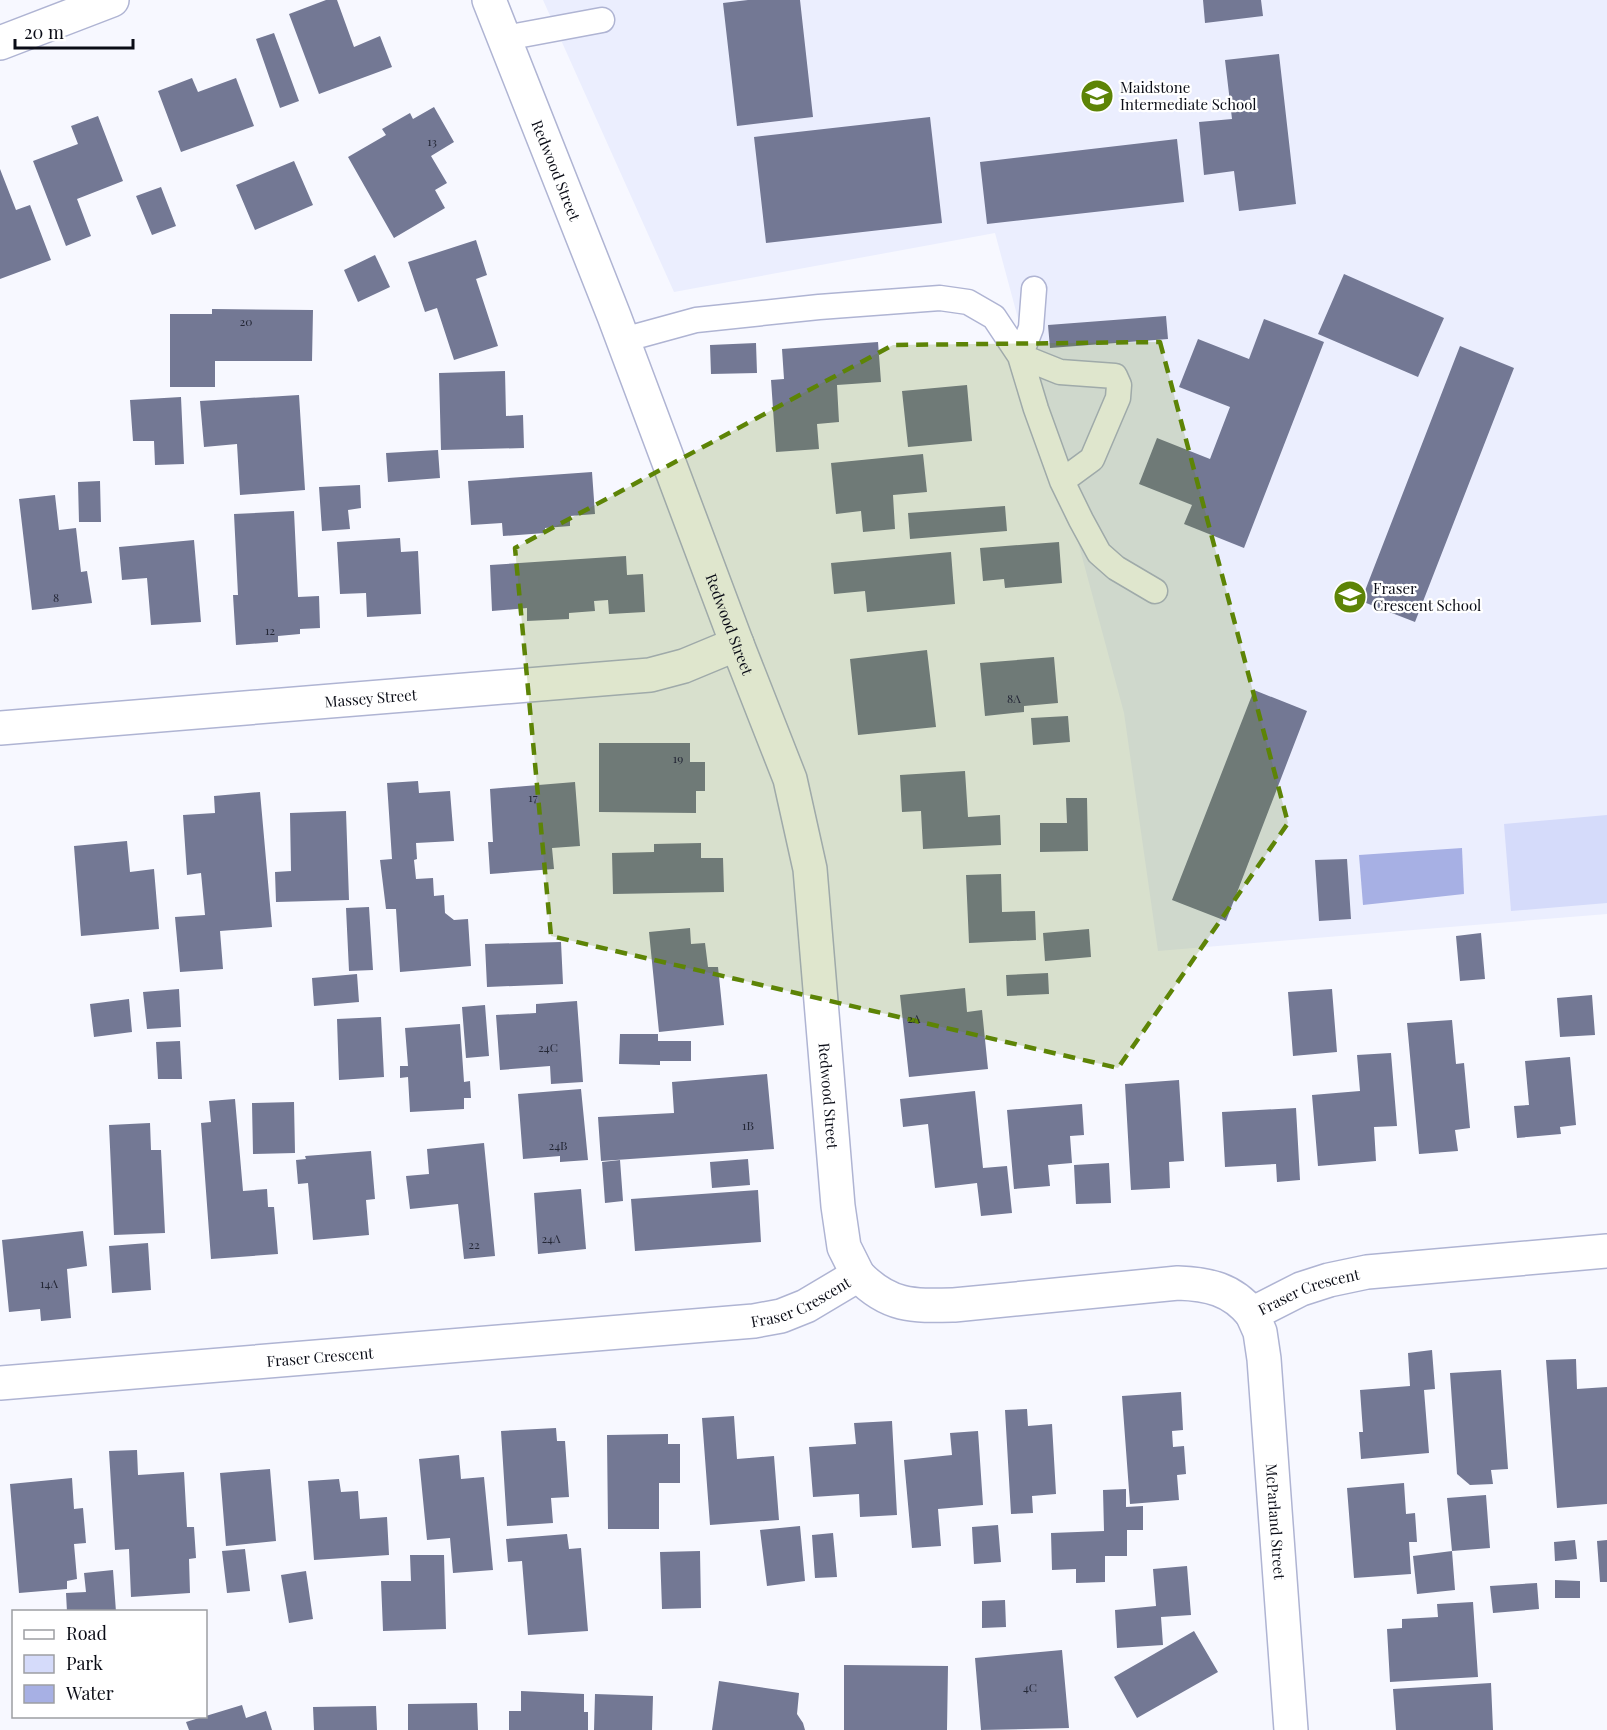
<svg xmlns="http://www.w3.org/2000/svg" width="1607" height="1730" font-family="'Playfair Display',serif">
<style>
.built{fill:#ebeefe}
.green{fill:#d5dbfa}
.water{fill:#a7b0e4}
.building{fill:#737894}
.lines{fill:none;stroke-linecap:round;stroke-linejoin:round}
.lane-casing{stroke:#afb4d3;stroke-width:27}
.street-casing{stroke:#afb4d3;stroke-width:36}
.lane{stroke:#fff;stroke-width:24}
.street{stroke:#fff;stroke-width:33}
.marked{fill:#5d8406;fill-opacity:0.2;stroke:#5d8406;stroke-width:4.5;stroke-dasharray:12 8;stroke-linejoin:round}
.labels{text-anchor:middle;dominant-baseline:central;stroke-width:4.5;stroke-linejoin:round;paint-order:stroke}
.number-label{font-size:12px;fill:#242736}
.poi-label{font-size:15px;fill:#0a0c16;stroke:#fff;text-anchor:start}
.street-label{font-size:15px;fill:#0a0c16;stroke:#fff}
</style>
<rect width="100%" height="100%" fill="#f7f8ff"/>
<!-- built -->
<path class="built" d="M543,0H1607V914L1158,951L1124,713L995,233L674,292Z"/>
<!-- green -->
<path class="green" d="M1607,815V903L1511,911L1504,824Z"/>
<!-- water -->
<path class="water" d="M1462,848L1464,894L1363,905L1359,855Z"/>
<!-- building -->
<path class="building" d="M326,0H337L354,47L380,36L392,67L319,94L289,14Z
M748,0H800L813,117L737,126L723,3Z
M1203,0H1261L1263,16L1205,23Z
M274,33L299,101L280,108L256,39Z
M1279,54L1296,204L1239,211L1234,171L1204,175L1199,122L1232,119L1225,60Z
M192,78L198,92L236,78L254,126L181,152L158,91Z
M434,107L454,142L431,156L447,183L435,190L445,208L394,238L348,157L386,135L382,129L410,113L413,119Z
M98,116L123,181L77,199L91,236L66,246L33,161L78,144L71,126Z
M930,117L942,223L766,243L754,137Z
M1177,139L1184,202L987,224L980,162Z
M294,161L313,205L255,230L236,185Z
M0,169L16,210L30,205L51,260L0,279Z
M161,187L176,226L152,235L136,196Z
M476,240L487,275L476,279L498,346L454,360L437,308L425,312L408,262Z
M375,255L390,287L358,302L344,270Z
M1344,274L1444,318L1418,377L1318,334Z
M212,309L313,310L312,361H215V387H170V314H212Z
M1166,316L1168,339L1050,348L1048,325Z
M1264,319L1324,342L1244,548L1184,524L1192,505L1139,484L1157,438L1210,459L1230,407L1179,387L1198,339L1249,359Z
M878,342L881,382L837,385L839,422L817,424L819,449L776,452L771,380L784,379L782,349Z
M756,343L757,373L711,374L710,345Z
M1460,346L1514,368L1415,622L1361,601Z
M505,371L506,416L523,415L524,448L441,450L439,373Z
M967,385L972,441L908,447L902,391Z
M299,395L305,490L240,495L237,444L204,447L200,401Z
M181,397L184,464L155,465L154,441H133L130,400Z
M438,450L440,478L388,482L386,453Z
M923,454L927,492L893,495L895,529L863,532L861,511L836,514L831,463Z
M592,472L595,514L570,516V526L545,528V533L503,536L502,523L471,525L468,481Z
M100,481L101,522H79L78,482Z
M360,485L361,508L348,510L350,529L322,531L319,487Z
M55,495L59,530L76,528L81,572L87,571L92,603L32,610L19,499Z
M1005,506L1007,531L910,539L908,513Z
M294,511L298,597L319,596L320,628L300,629V634L278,636V642L236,645L233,595H238L234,514Z
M400,538L401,552L418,551L421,614L367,617L366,593L340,594L337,542Z
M194,540L201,622L151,625L147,578L122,580L119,547Z
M1059,542L1062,583L1005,588L1004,579L983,581L980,548Z
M951,552L955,604L867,612L865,591L834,594L831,563Z
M626,556L627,575L643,574L645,612L609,614L608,600L594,601L595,611L569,613V619L527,621V608L492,611L490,565Z
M927,650L936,727L858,735L850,659Z
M1054,657L1058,703L1024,706V712L985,716L980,663Z
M1254,690L1307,711L1226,921L1172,900Z
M1068,716L1070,742L1033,745L1031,718Z
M599,743H690V762H705V791H696V813L599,812Z
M965,771L968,817L1000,815L1001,845L923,849L921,811L902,812L900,775Z
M418,781L419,793L450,791L454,841L416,843L417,859L414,860L416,879L433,878L434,896L444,895L445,913L454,920L468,919L471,966L400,972L396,909H386L380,860L392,859L387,783Z
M575,782L580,846L552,848L554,869L490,874L488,842H493L490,789Z
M260,792L272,927L220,931L223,969L180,972L175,917L205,915L201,873L187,875L183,815L215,813L214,796Z
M1066,798H1087L1088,851L1040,852V823H1067Z
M346,811L349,900L276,902L275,872L291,871L290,813Z
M127,841L130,872L154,869L159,929L81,936L74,846Z
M701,843V858H723L724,892L613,894L612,853L654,852V844Z
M1347,859L1351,919L1319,921L1315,860Z
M1001,874L1002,912L1035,911L1036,940L969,943L966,875Z
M369,907L373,970L349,971L346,908Z
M690,928L691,944L705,943L708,967H718L724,1025L659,1032L649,932Z
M1089,929L1091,957L1045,961L1043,933Z
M1481,933L1485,979L1460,981L1456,936Z
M561,942L563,984L487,987L485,944Z
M1048,973L1049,994L1007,996L1006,975Z
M357,974L359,1002L314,1006L312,978Z
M965,988L967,1012L982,1010L988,1069L909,1077L900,995Z
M179,989L181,1027L147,1029L143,992Z
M1332,989L1337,1052L1293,1056L1288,992Z
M1592,995L1595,1035L1560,1037L1557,998Z
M129,999L132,1032L94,1037L90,1004Z
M577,1001L583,1082L551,1084L550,1066L500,1070L496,1015L536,1013V1004Z
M485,1005L489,1056L466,1058L462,1007Z
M381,1017L384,1077L339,1080L337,1019Z
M1452,1020L1456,1064L1464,1063L1470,1128L1455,1130L1458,1151L1419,1154L1407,1023Z
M460,1024L464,1082L470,1081L471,1098H464V1109L410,1112L408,1077L400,1078V1066H408L405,1028Z
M620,1034H658V1041H691V1061H660V1065L619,1064Z
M180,1041L182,1079H158L156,1042Z
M1391,1053L1397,1126L1374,1127L1376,1161L1318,1166L1312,1095L1360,1091L1357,1055Z
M1570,1057L1576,1125L1560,1127L1561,1134L1517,1138L1514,1106L1529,1105L1525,1061Z
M767,1074L774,1149L601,1161L598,1117L674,1113L672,1082Z
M1179,1080L1184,1161L1169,1162L1170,1188L1131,1190L1125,1084Z
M581,1089L588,1160L560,1162V1156L523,1159L518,1094Z
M975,1091L983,1168L1007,1166L1012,1213L981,1216L977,1183L935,1188L928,1124L903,1127L900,1099Z
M235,1099L243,1191L267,1189L268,1207H274L278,1254L211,1259L201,1123L211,1122L209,1101Z
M294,1102L295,1153L253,1154L252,1103Z
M1082,1104L1084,1135L1070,1136L1072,1163L1048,1165L1050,1186L1014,1189L1007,1110Z
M1296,1108L1300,1180L1277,1182L1276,1164L1225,1167L1222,1112Z
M150,1123L151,1150H161L165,1233L114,1235L109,1125Z
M484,1143L495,1256L464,1259L458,1204L410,1209L406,1176L429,1174L427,1149Z
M371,1151L375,1199L366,1200L369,1235L313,1240L308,1183L298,1184L296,1160L306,1159L305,1156Z
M748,1159L750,1185L712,1188L710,1162Z
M620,1160L623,1201L605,1203L602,1162Z
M1109,1163L1111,1203L1076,1204L1074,1165Z
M581,1189L586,1249L538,1254L534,1193Z
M758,1190L761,1242L635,1251L631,1199Z
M83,1231L87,1266L67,1269L71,1318L41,1321L40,1309L9,1312L2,1240Z
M148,1243L151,1290L112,1293L109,1246Z
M1432,1350L1435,1389L1424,1390L1429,1453L1361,1459L1359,1432H1363L1360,1390L1410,1386L1408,1353Z
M1576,1359L1577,1389L1607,1387V1504L1557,1508L1546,1360Z
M1501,1370L1508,1469L1491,1470L1493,1484L1470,1485L1457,1474L1450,1373Z
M1181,1392L1183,1430L1172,1431L1173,1447L1184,1446L1186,1474L1177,1475L1179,1500L1130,1504L1122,1396Z
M1027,1409L1028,1426L1052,1424L1056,1494L1032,1496L1033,1513L1011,1514L1005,1410Z
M734,1416L737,1459L774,1456L779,1520L710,1525L702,1418Z
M892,1421L897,1515L860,1517L859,1494L813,1497L809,1447L856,1444L854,1423Z
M556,1428L557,1441H565L569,1497L551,1498L553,1523L507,1526L501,1431Z
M978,1431L983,1505L938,1509L941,1546L912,1548L904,1460L952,1455L950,1433Z
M668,1434V1444H680V1483H659V1529H608L607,1435Z
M137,1450L138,1475L184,1472L187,1527H194L196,1558L189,1559L190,1593L131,1597L129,1549L115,1550L109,1451Z
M459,1455L461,1479L484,1477L493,1570L453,1573L450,1538L427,1540L419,1459Z
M270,1469L276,1541L226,1546L220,1473Z
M72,1478L74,1509L83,1508L86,1543L74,1544L77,1579L67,1581V1589L19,1593L10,1484Z
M339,1479L341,1492L358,1491L360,1519L387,1517L389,1555L314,1560L308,1481Z
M1404,1483L1406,1514L1415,1513L1417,1542H1409L1411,1574L1354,1578L1347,1488Z
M1126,1489V1507L1143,1506V1530H1127V1556H1105V1582L1076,1583V1569L1052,1570L1051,1533L1104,1531L1103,1490Z
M1486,1495L1490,1548L1452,1551L1447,1498Z
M998,1525L1001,1562L974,1564L972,1527Z
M800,1526L805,1581L767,1586L760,1530Z
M833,1533L837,1577L815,1578L812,1535Z
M567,1534L569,1549L581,1548L588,1631L528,1635L522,1561L508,1562L506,1539Z
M1575,1540L1577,1559L1555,1561L1554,1542Z
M1607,1540V1582H1600L1597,1541Z
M245,1549L250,1591L227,1593L222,1551Z
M700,1551L701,1608L662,1609L660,1552Z
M1452,1551L1455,1590L1417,1594L1413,1556Z
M410,1555H444L446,1629L383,1631L381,1581H411Z
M1187,1566L1191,1615L1161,1617L1163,1645L1117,1648L1115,1610L1156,1606L1153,1569Z
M113,1570L116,1612H67L66,1593L86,1592L84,1573Z
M306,1571L313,1619L289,1623L281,1575Z
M1555,1580L1580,1581V1598H1555Z
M1537,1583L1539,1609L1493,1613L1490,1586Z
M1005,1600L1006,1627L982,1628V1601Z
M1473,1602L1478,1677L1390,1682L1387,1629L1402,1628V1619L1438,1617L1437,1604Z
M1194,1631L1218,1672L1137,1718L1114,1677Z
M1062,1650L1069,1728L981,1730L975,1658Z
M844,1665L948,1666L947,1730H844Z
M719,1681L799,1693L797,1714L803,1723L805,1730H712Z
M1491,1683L1493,1730H1396L1393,1689Z
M521,1691L584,1694V1712H588V1730H509V1711H521Z
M595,1694L653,1696L652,1730H594Z
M477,1703L478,1730H408V1704Z
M242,1705L246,1718L266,1711L272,1730H189L186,1722Z
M376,1706L377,1730H314L313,1707Z"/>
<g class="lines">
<defs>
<path id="lane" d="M505,38L602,20
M623,340L696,320L819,307L940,298L968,302L994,317L1020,356L1036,409L1062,481L1081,520L1099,553L1116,568L1155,591
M1020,356L1060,372L1115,376L1119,385L1118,398L1092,459L1062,481
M1020,356L1031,328L1034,289"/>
<g id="street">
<path id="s1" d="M489,0L614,316L737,644L790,779L810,869L838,1206L844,1247L858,1275"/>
<path d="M0,43L112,0"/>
<path id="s2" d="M0,728L650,675L684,666L737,644"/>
<path id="s3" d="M1252,1314L1260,1332L1264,1359L1291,1730"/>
<path id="s4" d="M0,1383L754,1321L781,1316L806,1306L858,1275C889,1307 913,1306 954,1305L1178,1283C1208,1284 1232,1289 1252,1314L1301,1289L1329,1280L1367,1272L1607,1251"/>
</g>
</defs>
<!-- lane casing -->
<use href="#lane" class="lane-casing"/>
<!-- street casing -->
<use href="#street" class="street-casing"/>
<!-- lane -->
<use href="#lane" class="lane"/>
<!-- street -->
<use href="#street" class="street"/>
</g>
<!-- marked area -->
<path class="marked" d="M1160,342L1288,823L1118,1068L551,936L515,548L893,345Z"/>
<!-- icons -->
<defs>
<symbol id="school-disc" viewBox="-11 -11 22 22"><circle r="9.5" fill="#5d8406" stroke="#fff"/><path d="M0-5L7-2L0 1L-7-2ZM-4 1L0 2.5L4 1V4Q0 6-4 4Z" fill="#fff"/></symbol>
</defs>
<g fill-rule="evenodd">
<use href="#school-disc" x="1078" y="77" width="38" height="38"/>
<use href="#school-disc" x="1331" y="578" width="38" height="38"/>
</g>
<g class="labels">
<!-- number labels -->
<g class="number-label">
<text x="432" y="141">13</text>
<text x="246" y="321">20</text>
<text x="56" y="597">8</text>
<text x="270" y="630">12</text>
<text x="1014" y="698">8A</text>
<text x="678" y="758">19</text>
<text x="533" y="797">17</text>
<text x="914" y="1018">2A</text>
<text x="548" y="1047">24C</text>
<text x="748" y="1125">1B</text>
<text x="558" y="1145">24B</text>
<text x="551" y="1238">24A</text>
<text x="474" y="1244">22</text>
<text x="49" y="1283">14A</text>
<text x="1030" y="1687">4C</text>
</g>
<!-- poi labels -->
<g class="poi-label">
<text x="1120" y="87">Maidstone<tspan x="1120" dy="17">Intermediate School</tspan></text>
<text x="1373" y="588">Fraser<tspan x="1373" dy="17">Crescent School</tspan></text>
</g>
<!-- street labels -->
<g class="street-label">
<text stroke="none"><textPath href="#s1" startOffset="183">Redwood Street</textPath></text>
<text stroke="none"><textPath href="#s1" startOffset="669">Redwood Street</textPath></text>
<text stroke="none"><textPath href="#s2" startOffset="372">Massey Street</textPath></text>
<text stroke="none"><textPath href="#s1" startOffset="1155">Redwood Street</textPath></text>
<text stroke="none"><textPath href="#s4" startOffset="1346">Fraser Crescent</textPath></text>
<text stroke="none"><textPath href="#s4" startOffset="807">Fraser Crescent</textPath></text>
<text stroke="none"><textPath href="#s4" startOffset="321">Fraser Crescent</textPath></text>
<text stroke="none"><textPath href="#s3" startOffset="210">McParland Street</textPath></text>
</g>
</g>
<!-- legend -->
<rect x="12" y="1610" width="195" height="108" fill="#ffffff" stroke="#9d9ea2" stroke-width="1.5"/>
<rect x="24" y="1630" width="30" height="9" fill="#ffffff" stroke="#9d9ea2" stroke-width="1.5"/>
<text x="66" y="1640" font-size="18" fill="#0a0c16">Road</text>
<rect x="24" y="1655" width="30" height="18" fill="#d5dbfa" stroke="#9d9ea2" stroke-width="1.5"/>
<text x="66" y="1670" font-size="18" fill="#0a0c16">Park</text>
<rect x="24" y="1685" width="30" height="18" fill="#a7b0e4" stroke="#9d9ea2" stroke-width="1.5"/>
<text x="66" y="1700" font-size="18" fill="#0a0c16">Water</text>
<!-- scale -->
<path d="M15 39v9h118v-9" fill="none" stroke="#0a0c16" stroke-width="3"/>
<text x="24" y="39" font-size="18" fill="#0a0c16" stroke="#ffffff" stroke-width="4.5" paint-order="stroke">20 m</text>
</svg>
